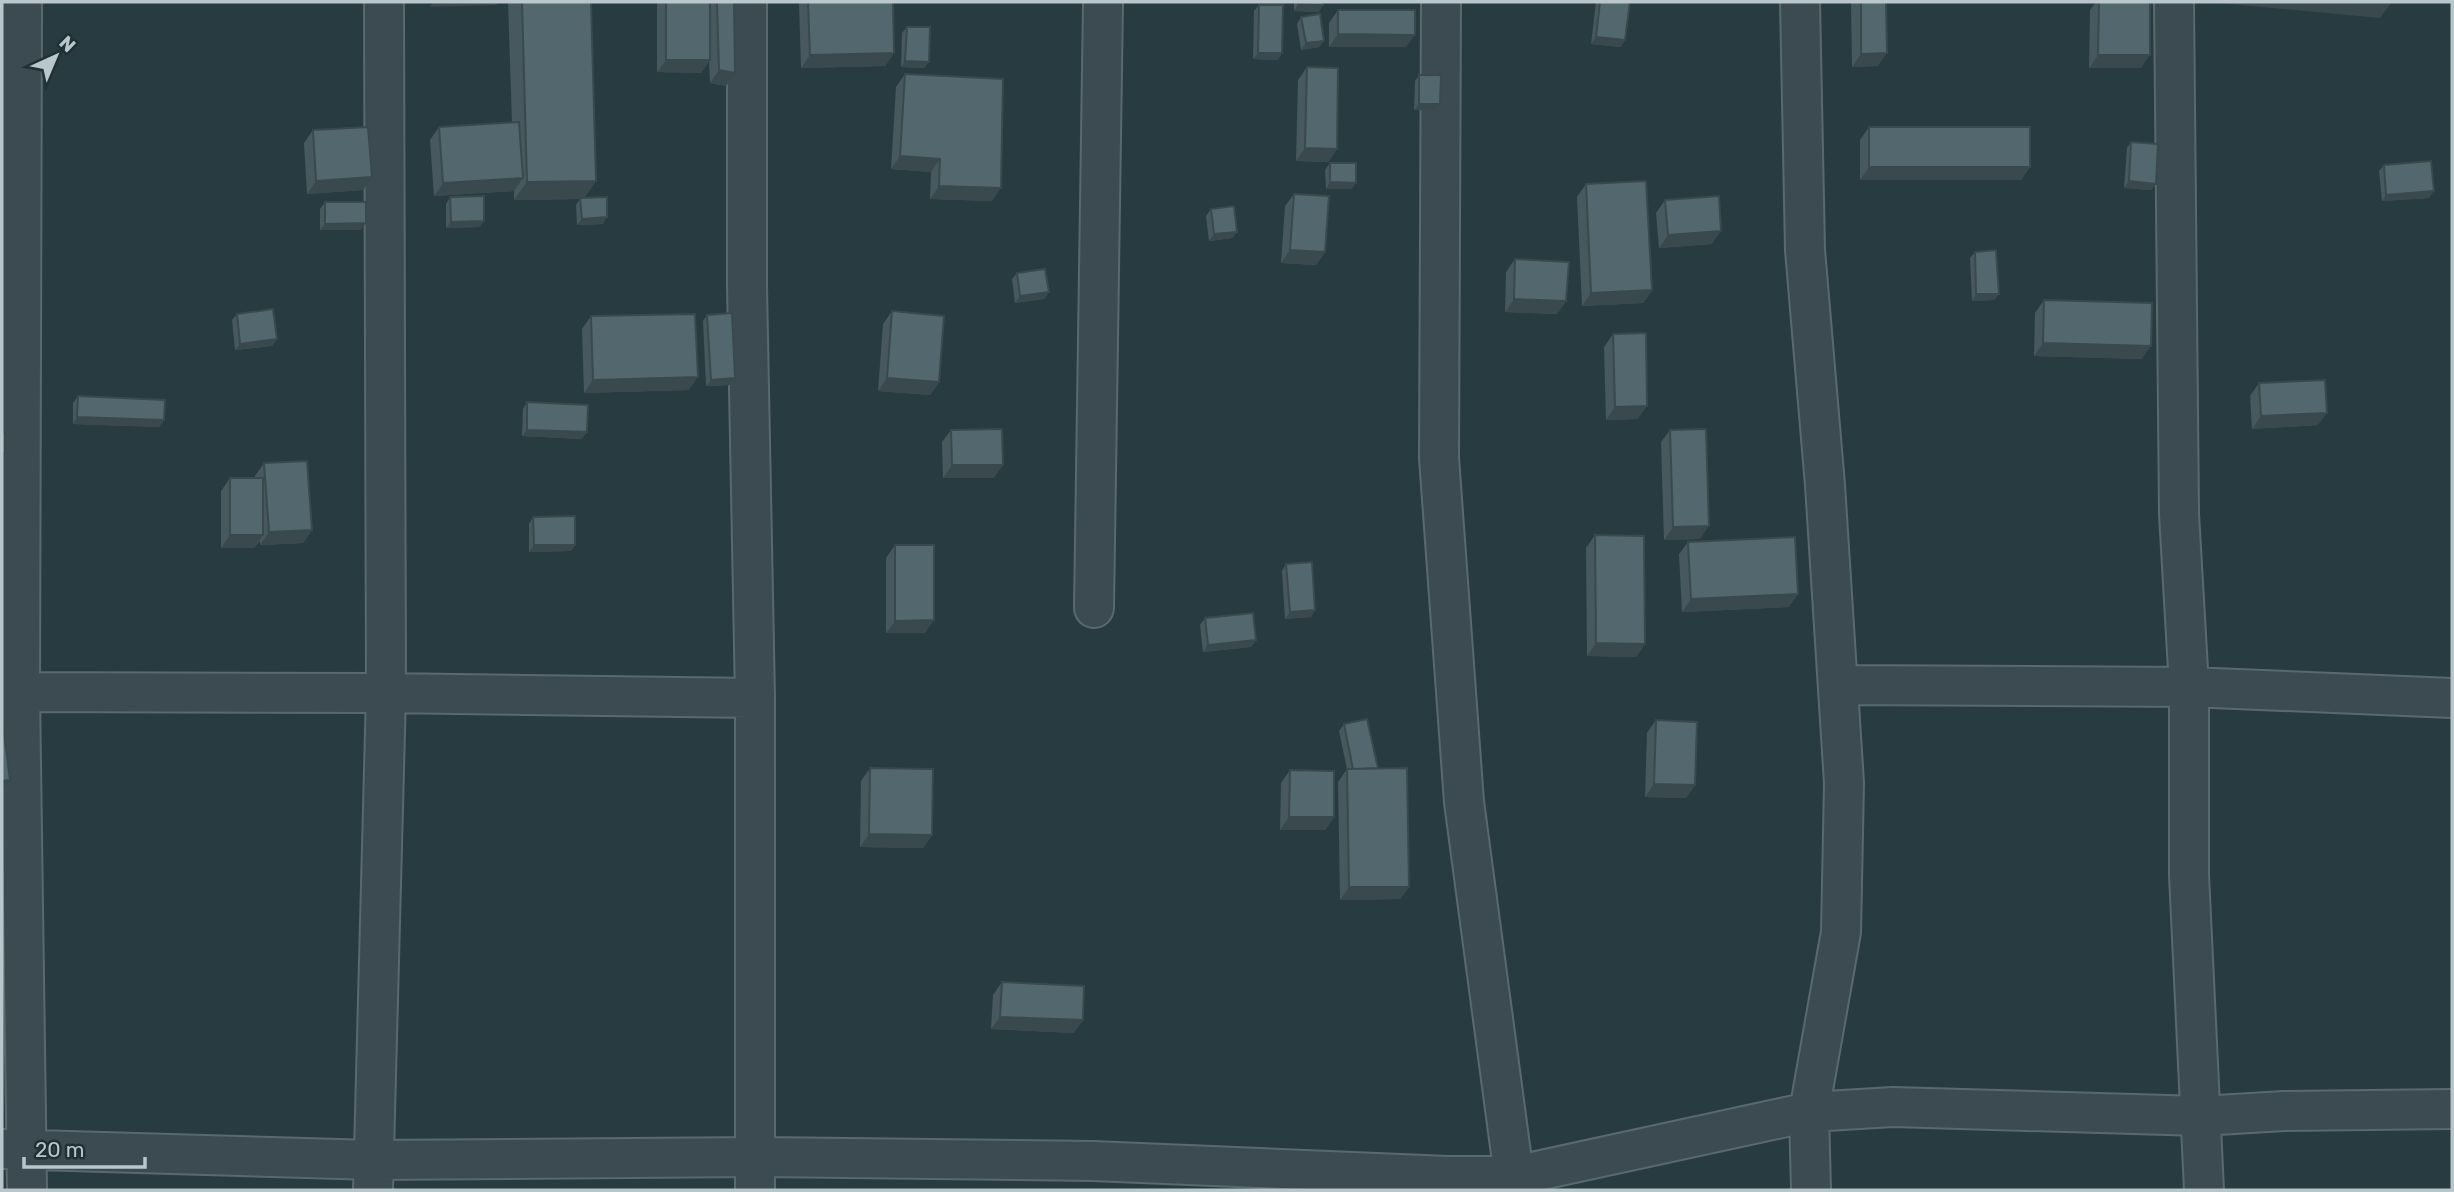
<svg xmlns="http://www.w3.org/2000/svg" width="2454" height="1192" font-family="Rubik,sans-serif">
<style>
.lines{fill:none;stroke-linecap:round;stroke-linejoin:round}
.minor-casing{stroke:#5a696e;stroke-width:42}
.minor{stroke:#3c4b51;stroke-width:38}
.wall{fill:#47595f}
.shaded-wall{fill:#3a494d}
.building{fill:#53686e;stroke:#3a494d;stroke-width:2}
</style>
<rect width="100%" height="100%" fill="#273b41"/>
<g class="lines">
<defs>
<path id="minor" d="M22,2L20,692L27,1190
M747,2V286L755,698V1190
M1441,2L1439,458L1464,802L1514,1176
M1800,2L1805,250L1825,485L1844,783L1841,932L1809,1112L1811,1190
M2174,2L2179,514L2189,687V875L2204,1190
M1094,608L1103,2
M1839,685L2189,687L2452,698
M2,692L386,693L755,698
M2,1149L373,1160L755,1157L1093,1161L1448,1176H1514L1809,1112L1893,1107L2201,1116L2284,1111L2452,1109
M373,1190L386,693L384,2"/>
</defs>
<!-- minor casing -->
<use href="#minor" class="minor-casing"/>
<!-- minor -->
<use href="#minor" class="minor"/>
</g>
<!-- wall -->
<path class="wall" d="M508,2H591L596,181L584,198L603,224L577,225L576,205L580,199L514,200V191L434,196L430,140L439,127L512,122Z
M657,2H734L726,86L710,83L709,61L701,73L657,72Z
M799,2H893L894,53L885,66L801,68Z
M1294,2H1323L1319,12L1294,11Z
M1596,2H1630L1621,47L1591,44Z
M1851,2H1886L1878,66L1852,67Z
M2096,2H2150L2141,68H2089L2090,10Z
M1259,5L1282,53L1278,60L1253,59L1254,11Z
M1338,10L1406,47H1329V23Z
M1301,17L1324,41L1319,47L1301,50L1297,24Z
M907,27L929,62L924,68L901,67L902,33Z
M1307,67L1337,149L1328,162L1296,161L1298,80Z
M905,74L992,201L930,199L931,172L891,169L896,87Z
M1419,75L1440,104L1436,111L1414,110L1415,81Z
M1869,127L2030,167L2021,180H1860V140Z
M313,130L363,190L307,194L304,143Z
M2131,142L2156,184L2151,190L2124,188L2127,148Z
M1330,163L1356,183L1351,189H1326L1325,170Z
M2384,165L2429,198L2382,201L2379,171Z
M1586,184L1652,290L1643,303L1582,306L1577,197Z
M1294,194L1325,252L1316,265L1281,263L1285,206Z
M450,197L480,227L446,228V204Z
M1665,200L1712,244L1659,248L1656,213Z
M325,202L361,230H320V209Z
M1211,209L1237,232L1232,238L1209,241L1206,216Z
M1975,252L1999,294L1994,300L1972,301L1970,258Z
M1515,259L1566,301L1557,314L1505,312L1506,272Z
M1017,273L1049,292L1044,299L1015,303L1012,279Z
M2044,300L2142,359L2034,356L2035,313Z
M892,311L939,382L930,395L878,391L883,324Z
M237,314L277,339L272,346L235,350L232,320Z
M707,315L735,378L730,385L706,386L703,321Z
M591,316L689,390L584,393L582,329Z
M1613,334L1638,419L1606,420L1604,347Z
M2259,383L2318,425L2252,429L2250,396Z
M78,396L164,420L159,427L73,424V403Z
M527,402L582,439L522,436L523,409Z
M951,430L994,478H943L942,442Z
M1670,430L1700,539L1664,540L1661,442Z
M264,463L312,530L303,543L260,545V541L254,548H221V491L230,478H255V476Z
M533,517L575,545L571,551L529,552V524Z
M1595,535L1645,644L1636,657L1587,656L1586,548Z
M1688,542L1789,607L1682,612L1679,554Z
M895,545L925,633H886V558Z
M1286,564L1315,610L1311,617L1285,619L1282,571Z
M1205,618L1256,640L1251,647L1203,652L1200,625Z
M1656,720L1695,785L1686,798L1645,797L1647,733Z
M1344,724L1378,768L1409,887L1400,899L1340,900L1338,782L1347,769L1339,731Z
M870,768L932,835L923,848L860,847L861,781Z
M1290,770L1334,817L1325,830H1280L1281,783Z
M1002,982L1074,1033L991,1029L993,995Z"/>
<!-- shaded-wall -->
<path class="shaded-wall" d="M433,2H499L496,5L430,7Z
M2208,2H2392L2380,18Z
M1298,4L1323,5L1319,12L1294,11Z
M1338,34L1415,35L1406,47H1329Z
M1596,37L1625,40L1621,47L1591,44Z
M1324,41L1319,47L1301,50L1306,43Z
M894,53L885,66L801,68L810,55Z
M1258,53H1282L1278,60L1253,59Z
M1887,53L1878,66L1852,67L1861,54Z
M2098,55H2150L2141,68H2089Z
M666,60H710L701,73L657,72Z
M905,61L929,62L924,68L901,67Z
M719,70L735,73L726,86L710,83Z
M1419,104H1440L1436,111L1414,110Z
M1305,148L1337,149L1328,162L1296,161Z
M900,156L940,159L931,172L891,169Z
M1869,167H2030L2021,180H1860Z
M372,177L363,190L307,194L316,181Z
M523,178L514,191L434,196L443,183Z
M596,181L583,199L514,200L527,182Z
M2129,181L2156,184L2151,190L2124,188Z
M1330,182L1356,183L1351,189H1326Z
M939,186L1001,188L992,201L930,199Z
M2434,191L2429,198L2382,201L2386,195Z
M607,217L603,224L577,225L582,219Z
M484,221L480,227L446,228L451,222Z
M366,223L361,230H320L325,224Z
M1721,231L1712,244L1659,248L1668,235Z
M1237,232L1232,238L1209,241L1214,234Z
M1290,250L1325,252L1316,265L1281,263Z
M1652,290L1643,303L1582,306L1591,293Z
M1049,292L1044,299L1015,303L1020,296Z
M1976,294H1999L1994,300L1972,301Z
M1514,299L1566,301L1557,314L1505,312Z
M277,339L272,346L235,350L240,344Z
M2043,343L2151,346L2142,359L2034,356Z
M698,377L689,390L584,393L593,380Z
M735,378L730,385L706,386L711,380Z
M887,378L939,382L930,395L878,391Z
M1647,406L1638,419L1606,420L1615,407Z
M2327,413L2318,425L2252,429L2261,416Z
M77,417L164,420L159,427L73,424Z
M527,430L587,432L582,439L522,436Z
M952,465H1003L994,478H943Z
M1709,526L1700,539L1664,540L1673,527Z
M312,530L303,543L260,545L269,532Z
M230,535H263L254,548H221Z
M534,545H575L571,551L529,552Z
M1798,594L1789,607L1682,612L1691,599Z
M1315,610L1311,617L1285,619L1290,612Z
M934,620L925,633H886L895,621Z
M1256,640L1251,647L1203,652L1208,645Z
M1596,643L1645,644L1636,657L1587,656Z
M10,780L5,787H2V781Z
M1654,784L1695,785L1686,798L1645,797Z
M1289,817H1334L1325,830H1280Z
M869,834L932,835L923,848L860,847Z
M1349,887H1409L1400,899L1340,900Z
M1000,1017L1083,1020L1074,1033L991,1029Z"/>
<!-- building -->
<path class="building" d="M522,2H591L596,181L527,182Z
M666,2H710V60H666Z
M717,2H734L735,73L719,70Z
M808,2H893L894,53L810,55Z
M1298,2H1323V5L1298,4Z
M1600,2H1630L1625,40L1596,37Z
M1861,2H1886L1887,53L1861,54Z
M2099,2H2150V55H2098Z
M1259,5H1283L1282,53H1258Z
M1338,10H1415V35L1338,34Z
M1320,14L1324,41L1306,43L1301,17Z
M907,27H930L929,62L905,61Z
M1307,67L1338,68L1337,149L1305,148Z
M905,74L1003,79L1001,188L939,186L940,159L900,156Z
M1419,75H1441L1440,104H1419Z
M519,122L523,178L443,183L439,127Z
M368,127L372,177L316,181L313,130Z
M1869,127H2030V167H1869Z
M2131,142L2158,144L2156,184L2129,181Z
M2431,161L2434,191L2386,195L2384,165Z
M1330,163H1356V183L1330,182Z
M1646,181L1652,290L1591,293L1586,184Z
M1294,194L1329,196L1325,252L1290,250Z
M484,196V221L451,222L450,197Z
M1719,196L1721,231L1668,235L1665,200Z
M607,197V217L582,219L580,198Z
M325,202H366V223L325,224Z
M1234,206L1237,232L1214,234L1211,209Z
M1996,250L1999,294H1976L1975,252Z
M1515,259L1569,262L1566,301L1514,299Z
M1045,269L1049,292L1020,296L1017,273Z
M2044,300L2152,303L2151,346L2043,343Z
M273,309L277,339L240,344L237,314Z
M892,311L944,316L939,382L887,378Z
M732,313L735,378L711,380L707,315Z
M695,314L698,377L593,380L591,316Z
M1646,333L1647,406L1615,407L1613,334Z
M2325,380L2327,413L2261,416L2259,383Z
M78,396L165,400L164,420L77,417Z
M527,402L588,405L587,432L527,430Z
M1002,429L1003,465H952L951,430Z
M1706,429L1709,526L1673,527L1670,430Z
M2,432H5V453H2Z
M307,461L312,530L269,532L264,463Z
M230,478H263V535H230Z
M575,516V545H534L533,517Z
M1595,535L1644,536L1645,644L1596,643Z
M1795,537L1798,594L1691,599L1688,542Z
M895,545H934V620L895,621Z
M1312,562L1315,610L1290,612L1286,564Z
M1253,613L1256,640L1208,645L1205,618Z
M1367,719L1378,768L1353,769L1344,724Z
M1656,720L1697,722L1695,785L1654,784Z
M3,725L10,780L2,781V726Z
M870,768L933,769L932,835L869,834Z
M1407,768L1409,887H1349L1347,769Z
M1290,770L1334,771V817H1289Z
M1002,982L1084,986L1083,1020L1000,1017Z"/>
<!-- border -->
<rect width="2454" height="1192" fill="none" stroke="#b9c6cb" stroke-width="7"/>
<!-- north arrow -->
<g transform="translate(56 56) rotate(44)" stroke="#203136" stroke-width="5" paint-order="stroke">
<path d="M0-5L12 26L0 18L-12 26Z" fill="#b9c6cb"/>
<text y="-10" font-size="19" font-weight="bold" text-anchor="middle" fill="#b9c6cb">N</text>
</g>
<!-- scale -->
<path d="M24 1157v10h121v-10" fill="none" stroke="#b9c6cb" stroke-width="3.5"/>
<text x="35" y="1157" font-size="21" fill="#b9c6cb" stroke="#203136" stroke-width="5" paint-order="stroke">20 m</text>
</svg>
